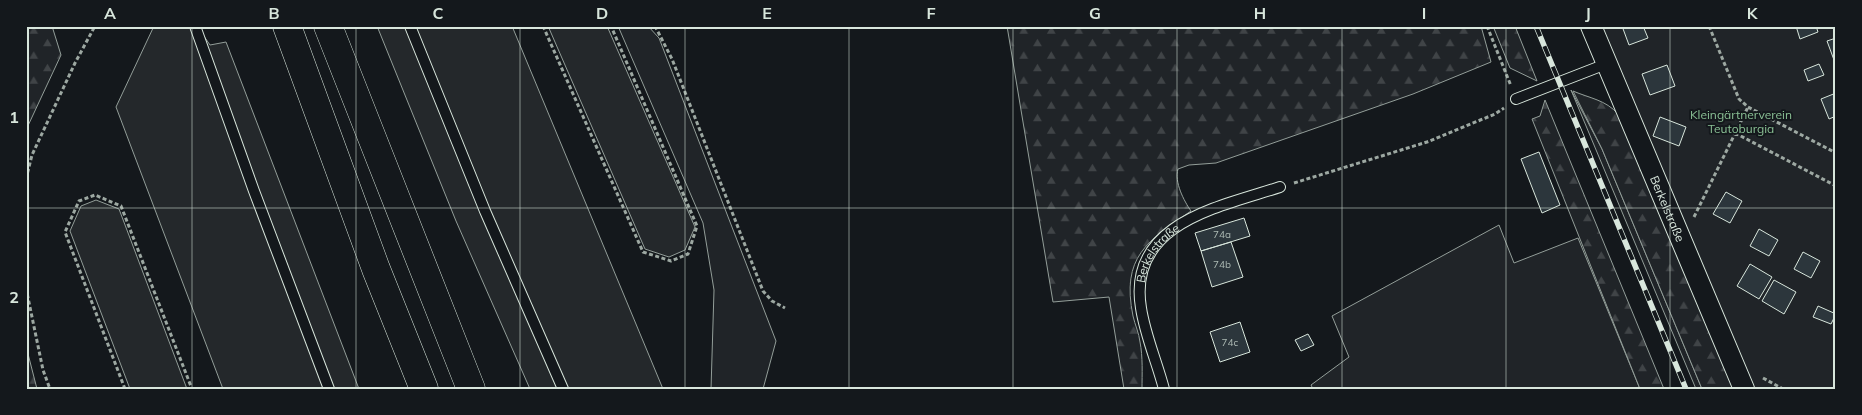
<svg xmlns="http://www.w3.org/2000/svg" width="1862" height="415" font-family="Mulish,sans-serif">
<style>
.green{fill:#202428;stroke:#939e99}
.forest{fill:url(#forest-firs);stroke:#939e99}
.parking{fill:#24282b;stroke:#939e99}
.building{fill:#2c363c;stroke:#d8e6dc}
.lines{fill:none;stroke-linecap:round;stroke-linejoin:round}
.service-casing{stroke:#d8e6dc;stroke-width:12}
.minor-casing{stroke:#d8e6dc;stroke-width:22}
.motorway-casing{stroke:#d8e6dc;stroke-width:29}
.path{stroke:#9da8a2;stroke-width:3;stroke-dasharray:4 2.5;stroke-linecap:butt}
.service{stroke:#14181c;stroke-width:10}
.minor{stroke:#14181c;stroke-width:20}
.motorway{stroke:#14181c;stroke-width:28}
.rail-casing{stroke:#d8e6dc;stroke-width:5.5}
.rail{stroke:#14181c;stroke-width:4;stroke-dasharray:11;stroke-linecap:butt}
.grid{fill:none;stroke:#d8e6dc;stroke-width:1;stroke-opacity:0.55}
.labels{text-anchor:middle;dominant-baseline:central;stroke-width:4;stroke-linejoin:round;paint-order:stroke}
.number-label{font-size:10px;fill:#adbab4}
.park-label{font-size:12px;fill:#8ac095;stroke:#14181c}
.street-label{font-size:12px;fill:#d8e6dc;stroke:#14181c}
.neatline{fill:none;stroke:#d8e6dc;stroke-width:2}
.grid-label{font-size:16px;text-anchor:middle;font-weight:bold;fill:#d8e6dc}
</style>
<defs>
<pattern id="forest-firs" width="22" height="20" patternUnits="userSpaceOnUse" patternTransform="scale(1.25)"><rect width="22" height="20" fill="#202428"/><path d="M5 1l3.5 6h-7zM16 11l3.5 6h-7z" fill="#404447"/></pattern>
</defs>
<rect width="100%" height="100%" fill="#14181c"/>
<!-- green -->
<path class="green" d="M618,26H648L659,38L776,341L763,389H711L714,290L703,223Z
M1599,26H1836V389H1750Z
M1571,90L1602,149L1702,389H1696Z
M1499,225L1514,263L1578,238L1640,389H1313L1311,385L1349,357L1332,316Z"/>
<!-- forest -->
<path class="forest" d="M26,26H52L61,55L26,130Z
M1007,26H1481L1491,62L1413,94L1216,163L1189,165L1178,169C1174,182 1184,201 1191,211C1147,241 1121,257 1133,316C1135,325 1139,333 1140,342C1143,357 1142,374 1142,389H1124L1109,297L1053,302Z
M1493,26H1515L1537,81L1510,68Z
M1573,91C1589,98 1606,100 1618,114L1736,389H1702L1602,149Z
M1545,100L1664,389H1640L1532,119L1540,116Z
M26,346L37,389H26Z"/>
<!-- parking -->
<path class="parking" d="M154,26H197L210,45L226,42L359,389H223L116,107Z
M377,26H512L663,389H530L456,221Z
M548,26H607L695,227L685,250L669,257L645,249Z
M96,200L119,209L187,389H130L70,231L81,206Z"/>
<!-- building -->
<path class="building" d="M1622,26H1643L1648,38L1629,45Z
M1796,26H1816L1818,32L1800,39Z
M1836,38V59L1834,60L1827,41Z
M1819,64L1824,75L1808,81L1804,70Z
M1667,65L1675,86L1650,95L1642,74Z
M1836,93V116L1829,119L1821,99Z
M1660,117L1686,127L1679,146L1653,136Z
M1539,152L1560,205L1542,213L1521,159Z
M1726,192L1742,201L1730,223L1713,214Z
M1244,218L1250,236L1201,251L1195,233Z
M1759,229L1778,240L1769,256L1750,246Z
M1231,242L1243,277L1212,287L1201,251Z
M1803,252L1820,261L1811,278L1794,269Z
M1750,264L1772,277L1759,299L1737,286Z
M1774,280L1796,292L1784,314L1762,301Z
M1818,306L1836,314L1831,324L1813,317Z
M1240,322L1250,352L1220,362L1210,332Z
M1308,334L1314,345L1301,351L1295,340Z"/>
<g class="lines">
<defs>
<g id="service">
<path d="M195,26L254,191L329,389"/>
<path d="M410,26L485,211L563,389"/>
<path d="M1516,99L1606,64"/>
<path id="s1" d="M1164,389C1157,362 1145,335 1141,308C1127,223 1219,207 1280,187"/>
</g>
<g id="minor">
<path id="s2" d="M1591,26L1744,389"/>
</g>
<path id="motorway" d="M287,26L376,269L424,389
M328,26L471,389"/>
</defs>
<!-- service casing -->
<use href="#service" class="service-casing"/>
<!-- minor casing -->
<use href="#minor" class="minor-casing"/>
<!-- motorway casing -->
<use href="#motorway" class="motorway-casing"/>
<!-- path -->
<path class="path" d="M543,26L643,252L671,261L688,254L697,226L611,26
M655,26L672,59L763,291L772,301L785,308
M1487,26L1511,86
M1709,26L1739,99L1748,107L1836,153
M1735,133L1836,186
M26,179L32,155L75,63L95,26
M1294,183L1427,142L1495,114L1504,108
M1694,217L1748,107
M26,288L43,370L50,389
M1763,378L1783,389
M125,389L65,232L79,201L95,195L121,206L192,389"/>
<!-- service -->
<use href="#service" class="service"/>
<!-- minor -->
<use href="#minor" class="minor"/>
<!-- motorway -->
<use href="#motorway" class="motorway"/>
<defs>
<path id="rail" d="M1536,26L1686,389"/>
</defs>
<!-- rail casing -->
<use href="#rail" class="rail-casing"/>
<!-- rail -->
<use href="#rail" class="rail"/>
</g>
<!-- grid -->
<path class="grid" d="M192,26V389M356,26V389M520,26V389M685,26V389M849,26V389M1013,26V389M1177,26V389M1342,26V389M1506,26V389M1670,26V389M26,208H1836"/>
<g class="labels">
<!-- number labels -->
<g class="number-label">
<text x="1222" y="234">74a</text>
<text x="1222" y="264">74b</text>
<text x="1230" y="342">74c</text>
</g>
<!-- park labels -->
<g class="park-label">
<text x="1741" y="114">Kleingärtnerverein<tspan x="1741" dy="14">Teutoburgia</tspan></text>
</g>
<!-- street labels -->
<g class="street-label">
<text stroke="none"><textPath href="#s2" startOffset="198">Berkelstraße</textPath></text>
<text stroke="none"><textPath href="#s1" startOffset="145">Berkelstraße</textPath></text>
</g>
</g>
<!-- border -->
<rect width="1862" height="415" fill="none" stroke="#14181c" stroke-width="55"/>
<rect x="28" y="28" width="1806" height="360" class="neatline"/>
<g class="grid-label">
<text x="110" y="19">A</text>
<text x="274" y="19">B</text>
<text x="438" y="19">C</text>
<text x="602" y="19">D</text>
<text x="767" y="19">E</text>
<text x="931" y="19">F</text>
<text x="1095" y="19">G</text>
<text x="1260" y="19">H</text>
<text x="1424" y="19">I</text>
<text x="1588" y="19">J</text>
<text x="1752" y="19">K</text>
<text x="14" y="123">1</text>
<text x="14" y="303">2</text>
</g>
</svg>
